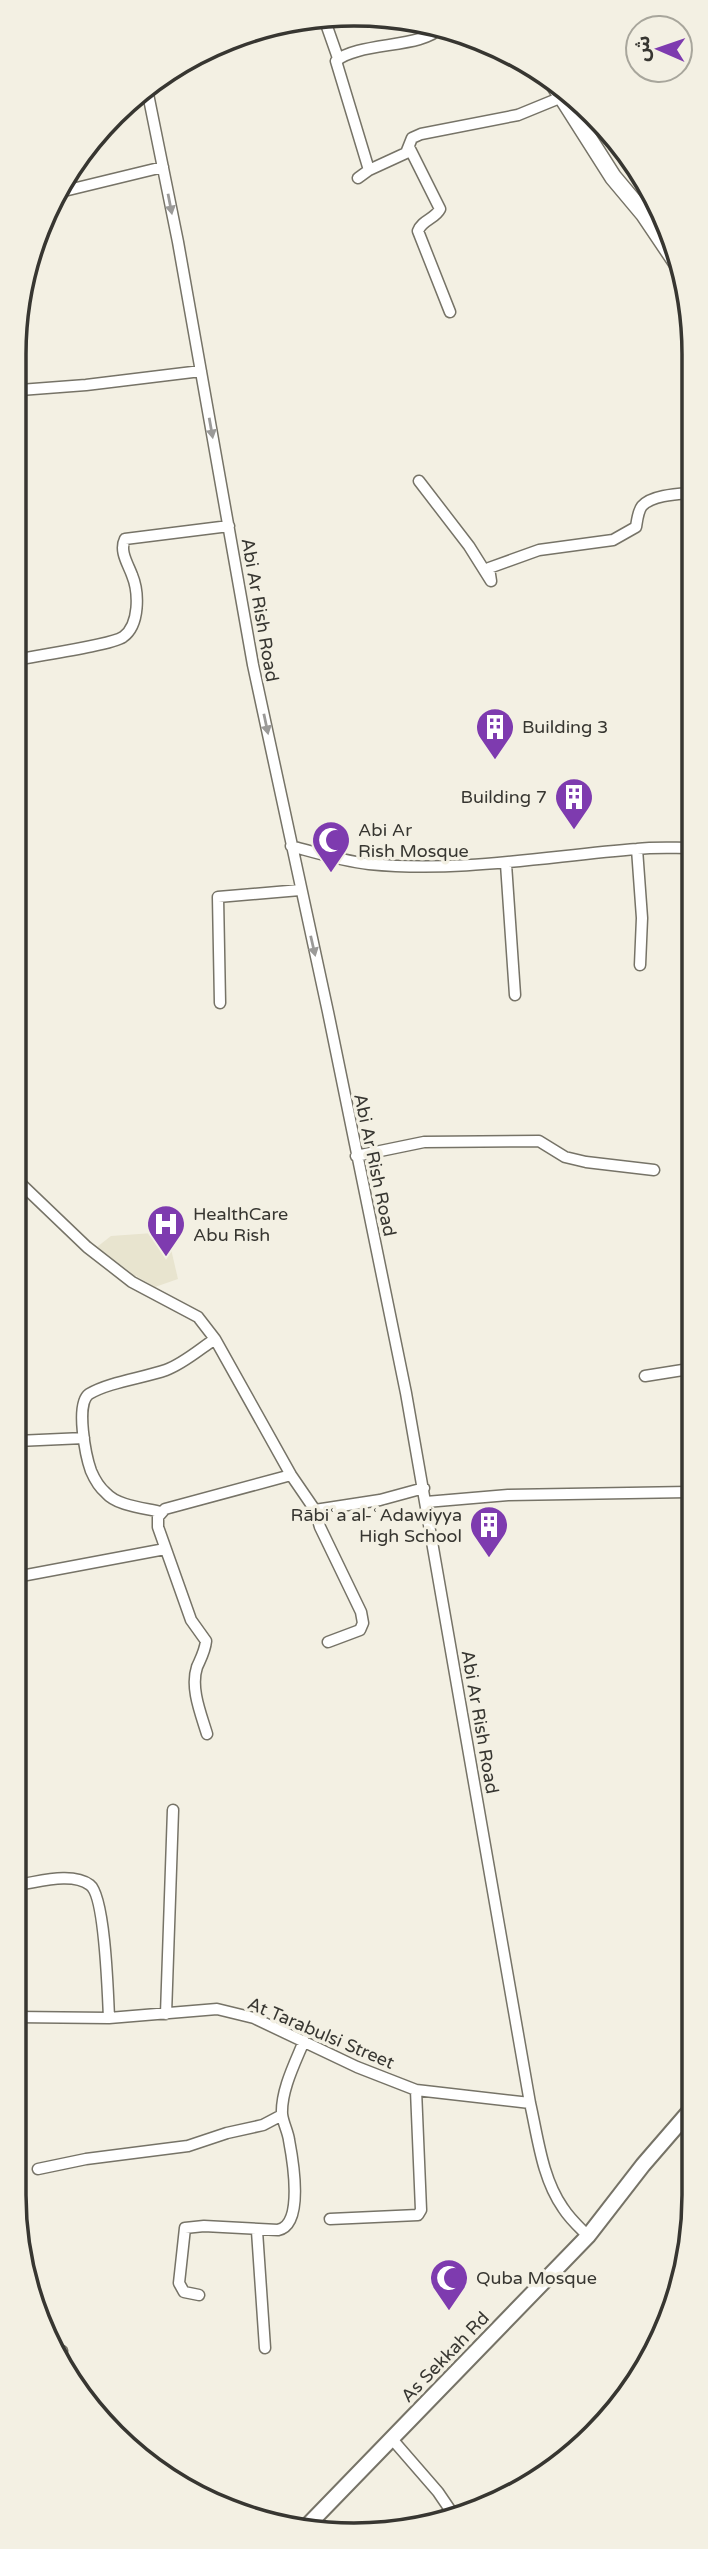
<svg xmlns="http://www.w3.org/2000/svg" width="708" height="2549" font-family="'Varela Round','Noto Sans Arabic',sans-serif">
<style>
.built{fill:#e8e4cf}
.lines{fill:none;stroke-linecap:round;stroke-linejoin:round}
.minor-casing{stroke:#767367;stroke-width:13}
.primary-casing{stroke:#767367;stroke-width:18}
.trunk-casing{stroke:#767367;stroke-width:19}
.minor{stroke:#fff;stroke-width:10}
.primary{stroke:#fff;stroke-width:14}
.trunk{stroke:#fff;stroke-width:16}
.oneway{fill:#9b9a98}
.labels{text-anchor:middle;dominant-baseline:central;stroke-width:7;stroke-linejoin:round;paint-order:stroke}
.street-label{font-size:18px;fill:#373631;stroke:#f3f0e3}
.poi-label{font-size:18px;fill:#373631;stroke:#f3f0e3;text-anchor:start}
.rim{fill:none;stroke:#373631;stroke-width:3.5}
</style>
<rect width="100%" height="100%" fill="#f3f0e3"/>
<!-- built -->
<path class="built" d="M167,1232L178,1279L155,1287L134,1275L97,1247L111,1236Z"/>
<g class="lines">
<defs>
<path id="minor" d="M325,21L338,58
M147,89L178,242L253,665L328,1012L406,1393L530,2103C538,2138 542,2178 563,2208C570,2219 579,2227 588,2236
M409,147L440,209C435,219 422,220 418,231L450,312
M369,170L406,153L412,138L421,134L518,115L562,97
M358,178L369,170L336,61C357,42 424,48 440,28
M60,192L163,167
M644,214L661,212
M20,390L86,385L201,371
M419,481L469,546L491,581L489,568L539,550L613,540L636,527C637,521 638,511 642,506C652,495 677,494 691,493
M21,659C40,655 111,645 123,637C140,625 139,592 132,575C128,564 119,551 125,539L229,526
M291,846C317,853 343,861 369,864C461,873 547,856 637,849C654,847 672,848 690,848
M637,849L642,918L640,965
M506,864L515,995
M220,1003L218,897L300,890
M356,1156L424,1142L539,1141L565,1157L586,1162L654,1170
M17,1180L87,1247L132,1282L198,1317L215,1339L291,1475L315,1510L320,1527L361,1612L363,1623L360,1630L328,1642
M645,1376L689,1369
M17,1441L84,1438
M426,1502L508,1495L689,1492
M315,1510L380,1500L424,1488
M161,1512C145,1508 117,1506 106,1493C100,1488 94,1478 91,1471C86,1457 75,1404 89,1394C109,1382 143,1378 166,1370C183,1364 200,1349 215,1339
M16,1577L165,1549
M207,1734C201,1714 190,1688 197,1667C201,1658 205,1651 206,1641L191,1620L158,1527V1517L165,1509L291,1475
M15,1885C36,1883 71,1871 90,1885C105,1896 108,1996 109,2018
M166,2014L173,1810
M15,2017L109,2018L217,2009L254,2018L357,2067L416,2090L530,2103
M38,2169L86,2159L188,2146L227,2133L263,2125L282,2115
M330,2219L418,2215L421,2210L416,2090
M257,2231L265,2348
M199,2295L184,2292L179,2283L185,2228L204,2226L278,2230C304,2225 293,2161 289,2140C288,2132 283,2123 282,2114C281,2090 295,2063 304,2041
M56,2352L62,2351
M392,2439L438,2492L455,2517"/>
<path id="primary" d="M306,2527L588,2236L643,2165L688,2113"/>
<path id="trunk" d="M552,81L613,177L644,214L677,263"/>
</defs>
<!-- minor casing -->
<use href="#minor" class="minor-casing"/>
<!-- primary casing -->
<use href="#primary" class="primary-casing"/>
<!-- trunk casing -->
<use href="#trunk" class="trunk-casing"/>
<!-- minor -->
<use href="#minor" class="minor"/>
<!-- primary -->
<use href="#primary" class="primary"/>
<!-- trunk -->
<use href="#trunk" class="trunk"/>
</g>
<!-- one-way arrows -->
<defs><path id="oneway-solid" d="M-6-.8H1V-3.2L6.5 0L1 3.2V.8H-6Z" transform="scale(1.75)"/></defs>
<g class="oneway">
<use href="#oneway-solid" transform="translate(170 204) rotate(79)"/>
<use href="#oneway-solid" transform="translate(211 428) rotate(80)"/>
<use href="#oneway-solid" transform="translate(266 724) rotate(78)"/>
<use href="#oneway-solid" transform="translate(313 946) rotate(77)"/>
</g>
<!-- icons -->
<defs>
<symbol id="building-pin" viewBox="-11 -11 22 30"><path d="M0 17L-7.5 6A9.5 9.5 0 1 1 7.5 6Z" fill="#7e3baf" stroke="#f3f0e3"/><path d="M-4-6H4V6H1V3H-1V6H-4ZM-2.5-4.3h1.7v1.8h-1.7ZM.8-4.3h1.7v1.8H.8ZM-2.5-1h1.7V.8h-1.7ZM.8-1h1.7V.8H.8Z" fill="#fff"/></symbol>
<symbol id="mosque-pin" viewBox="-11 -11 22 30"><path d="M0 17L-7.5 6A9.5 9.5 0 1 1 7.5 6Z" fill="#7e3baf" stroke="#f3f0e3"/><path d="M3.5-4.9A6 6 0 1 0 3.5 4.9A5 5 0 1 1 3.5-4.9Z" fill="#fff"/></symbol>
<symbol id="hospital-pin" viewBox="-11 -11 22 30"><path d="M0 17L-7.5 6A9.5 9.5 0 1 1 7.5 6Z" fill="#7e3baf" stroke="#f3f0e3"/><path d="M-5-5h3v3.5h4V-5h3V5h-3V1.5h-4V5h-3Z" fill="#fff"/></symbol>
</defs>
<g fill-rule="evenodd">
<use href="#building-pin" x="473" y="705" width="44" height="60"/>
<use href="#building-pin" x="552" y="775" width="44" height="60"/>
<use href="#mosque-pin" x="309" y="818" width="44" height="60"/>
<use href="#hospital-pin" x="144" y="1202" width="44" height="60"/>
<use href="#building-pin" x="467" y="1503" width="44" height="60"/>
<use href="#mosque-pin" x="427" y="2256" width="44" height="60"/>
</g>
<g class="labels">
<!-- street labels -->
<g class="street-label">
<text transform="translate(260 610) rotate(80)">Abi Ar Rish Road</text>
<text transform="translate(375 1165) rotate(78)">Abi Ar Rish Road</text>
<text transform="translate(480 1722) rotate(80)">Abi Ar Rish Road</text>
<text transform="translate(321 2033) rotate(23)">At Tarabulsi Street</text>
<text transform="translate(445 2357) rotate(-46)">As Sekkah Rd</text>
</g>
<!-- poi labels -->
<g class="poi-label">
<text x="522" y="727">Building 3</text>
<text x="547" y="797" text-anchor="end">Building 7</text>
<text x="358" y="830">Abi Ar<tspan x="358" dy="21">Rish Mosque</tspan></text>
<text x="193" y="1214">HealthCare<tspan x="193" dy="21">Abu Rish</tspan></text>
<text x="462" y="1515" text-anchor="end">Rābiʿa al-ʿAdawiyya<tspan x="462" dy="21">High School</tspan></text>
<text x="476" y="2278">Quba Mosque</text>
</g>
</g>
<!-- crop -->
<path d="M0 0H708V2549H0ZM354 26H354A328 328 0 0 1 682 354V2195A328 328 0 0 1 354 2523H354A328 328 0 0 1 26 2195V354A328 328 0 0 1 354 26Z" fill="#f3f0e3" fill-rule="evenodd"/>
<path class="rim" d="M354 26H354A328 328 0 0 1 682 354V2195A328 328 0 0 1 354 2523H354A328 328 0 0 1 26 2195V354A328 328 0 0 1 354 26Z"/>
<!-- north arrow -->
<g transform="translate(659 49) rotate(272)"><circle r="33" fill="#f3f0e3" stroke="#a8a69c" stroke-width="2"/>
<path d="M0-5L12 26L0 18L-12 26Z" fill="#7e3baf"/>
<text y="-10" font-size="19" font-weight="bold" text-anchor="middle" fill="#373631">ش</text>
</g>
</svg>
